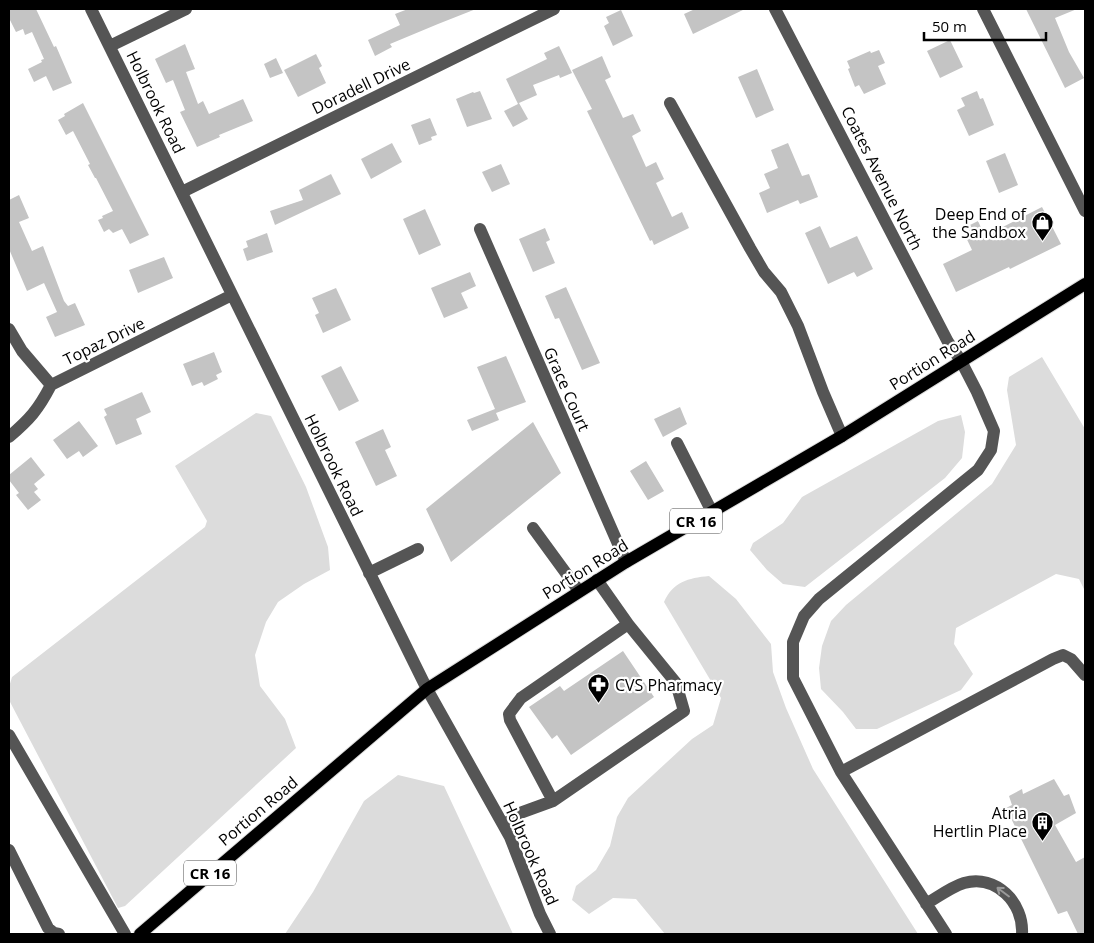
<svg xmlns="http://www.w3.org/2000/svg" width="1094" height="943" font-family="'Open Sans',sans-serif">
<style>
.green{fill:#dcdcdc}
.building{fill:#c4c4c4}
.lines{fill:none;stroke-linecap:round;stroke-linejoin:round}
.major-casing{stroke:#dbdbdb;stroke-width:14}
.minor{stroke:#555;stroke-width:12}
.major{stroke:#000;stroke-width:12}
.oneway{stroke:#999}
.labels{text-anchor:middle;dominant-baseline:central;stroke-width:4.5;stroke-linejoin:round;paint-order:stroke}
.shield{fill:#fff;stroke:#4c4c4c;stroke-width:1}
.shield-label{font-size:15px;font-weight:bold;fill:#000}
.street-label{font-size:16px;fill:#000;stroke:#fff}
.poi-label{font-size:16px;fill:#000;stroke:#fff;text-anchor:end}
</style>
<rect width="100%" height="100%" fill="#fff"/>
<!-- green -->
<path class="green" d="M1042,357L1085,429V591L1079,579L1056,574L956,628L954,644L973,674L961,690L877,729H856L843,712L821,689L819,668L822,646L831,621L846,605L992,484L1016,445L1007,390L1009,377Z
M256,413L271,416L306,487L328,547L330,570L304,584L278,602L266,622L255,655L260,686L285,719L296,748L125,906L118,908L9,700V687L12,677L205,527L207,521L175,466Z
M961,415L965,432L962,458L945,478L805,587L783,584L767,570L750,550L753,543L783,523L802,497L938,421Z
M709,576L736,599L771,644L773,672L786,708L813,769L918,934H665L636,899L613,898L589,914L572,900L576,886L596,870L610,846L617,817L628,798L692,739L713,725L721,698L664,602C673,582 688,578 709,576Z
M398,775L444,786L513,934H285L313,892L364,801Z"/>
<!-- building -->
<path class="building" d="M9,9H36L54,47L56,46L72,83L53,91L46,76L34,82L28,69L42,62L41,60L44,59L32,32L25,35L23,29L16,32L9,18Z
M408,9H476L438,24L390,44L392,47L375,56L368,40L400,25L395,14Z
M695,9H745L693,34L684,14Z
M1026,9H1077L1055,18L1069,52L1084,78L1065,88Z
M621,10L633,36L613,46L604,26L609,23L606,17Z
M950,40L963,67L940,78L927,51Z
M185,44L195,69L186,72L198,104L203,101L209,114L243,99L253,121L219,135L220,137L197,147L180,112L185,110L173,80L166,83L155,59Z
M559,46L572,73L560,78L559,75L533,85L537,95L519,103L528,119L513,127L504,111L518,104L506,79L547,59L544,53Z
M879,50L885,63L878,66L886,84L864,94L859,85L855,87L848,69L850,68L847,61L870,51L871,53Z
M316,54L322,66L319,68L326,83L298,97L284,70Z
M602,56L611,77L605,80L623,118L633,114L641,131L632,136L646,167L656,162L664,179L656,183L672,217L682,212L689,228L654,245L652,240L650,241L587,111L592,109L572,70Z
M276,58L283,73L270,78L264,64Z
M757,69L774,110L756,118L738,77Z
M480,91L492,119L467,127L456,99L473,92L474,93Z
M977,91L980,99L983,98L994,125L969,136L957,110L965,106L961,98Z
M83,103L149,235L130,244L122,229L113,233L109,229L104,232L98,220L103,218L102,216L113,211L96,178H95L88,165L90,164L73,131L66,135L58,120L65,116L64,114Z
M430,118L437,135L431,137L432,140L419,145L411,125Z
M392,143L402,162L371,179L361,159Z
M788,143L802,176L809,174L818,197L800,204L798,200L767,213L759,193L770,188L764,174L778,168L771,150Z
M1005,153L1018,185L999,193L986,161Z
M501,164L510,184L492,192L482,172Z
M331,174L341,194L275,225L270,211L303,200L299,190Z
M19,195L29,218L19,222L32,251L43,246L64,301L68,306L75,303L85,325L55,337L46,317L57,312L44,283L27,291L9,249V200Z
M1042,207L1061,244L1010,269L1009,267L956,292L943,264L972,250L962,229L978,221L984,234L988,232L989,234Z
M425,209L441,245L419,255L403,219Z
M820,226L830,248L857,236L873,269L857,277L854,272L828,284L805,233Z
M545,228L550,240L546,242L555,263L533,272L519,239Z
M267,233L273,252L247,261L243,249L248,247L246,241Z
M164,257L173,278L138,293L129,270Z
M470,272L476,286L461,293L468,308L444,318L431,288Z
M566,287L600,363L582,370L559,318L555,319L545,296Z
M336,288L351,320L323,333L315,315L319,313L312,298Z
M214,352L222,372L216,375L218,379L204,386L202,382L192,386L183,364Z
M506,356L526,402L496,413L499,420L472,431L467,420L495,409L477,367Z
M341,366L359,401L339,411L321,376Z
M142,392L151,412L136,419L142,434L116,445L104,417L107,415L104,409Z
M680,407L687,424L663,437L654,419Z
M79,421L98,446L83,457L79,451L67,459L53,440Z
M533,422L561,473L451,562L426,509Z
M383,429L391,447L385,450L397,476L376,486L355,442Z
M31,457L45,475L34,484L38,489L34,492L41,500L28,510L16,495L19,493L9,480V475Z
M646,461L664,491L648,500L630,471Z
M623,651L654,697L571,755L557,735L552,739L529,707L560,686L564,691Z
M1054,779L1064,796L1069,794L1076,813L1055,825L1076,862L1085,857V934H1078L1067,911L1058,914L1006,808L1012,805L1009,796L1022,789L1023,794Z"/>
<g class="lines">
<defs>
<path id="major" d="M140,934L427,689L626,562L842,436L1085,284"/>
</defs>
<!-- major casing -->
<use href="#major" class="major-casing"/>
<!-- minor -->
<path class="minor" d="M91,9L427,689L510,837L540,914L550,934
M775,9L948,342L961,361L977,392L994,431L991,450L978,470L819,599L804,616L793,642V678L841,772L946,934
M983,9L1085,211
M110,46L186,9
M670,103L750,248L764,272L781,292L798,326L823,392L842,436
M182,192L554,9
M480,229L626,562
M9,329L22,351L51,385
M9,437C30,419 38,410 51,385L232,295
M677,443L712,512
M533,528L579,591
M369,573L418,549
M597,580L628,624
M9,735L125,934
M841,772L1053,659L1063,655L1071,659L1085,675
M504,825L520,813L553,801L684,711L676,683L628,624L521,698L509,714L510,720L553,801
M9,850L48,928L54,933L59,934
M926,904C938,897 951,887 964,883C996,874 1024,903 1022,934"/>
<!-- major -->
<use href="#major" class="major"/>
</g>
<!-- one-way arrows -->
<defs><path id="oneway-shaft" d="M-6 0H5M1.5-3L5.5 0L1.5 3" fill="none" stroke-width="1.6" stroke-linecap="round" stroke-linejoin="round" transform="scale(1.25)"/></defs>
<use class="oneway" href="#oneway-shaft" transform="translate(1003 892) rotate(-143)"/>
<!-- icons -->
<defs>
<symbol id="shop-pin" viewBox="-11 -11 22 30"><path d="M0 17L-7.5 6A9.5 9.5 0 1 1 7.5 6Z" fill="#000" stroke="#fff"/><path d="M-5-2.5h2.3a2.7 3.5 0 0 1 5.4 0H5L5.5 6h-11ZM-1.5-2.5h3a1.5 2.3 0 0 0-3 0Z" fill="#fff"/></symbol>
<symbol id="pharmacy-pin" viewBox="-11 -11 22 30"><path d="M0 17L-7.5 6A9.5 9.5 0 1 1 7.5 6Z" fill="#000" stroke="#fff"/><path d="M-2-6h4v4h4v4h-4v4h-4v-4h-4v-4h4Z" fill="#fff"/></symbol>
<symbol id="building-pin" viewBox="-11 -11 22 30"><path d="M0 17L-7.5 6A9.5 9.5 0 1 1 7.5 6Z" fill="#000" stroke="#fff"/><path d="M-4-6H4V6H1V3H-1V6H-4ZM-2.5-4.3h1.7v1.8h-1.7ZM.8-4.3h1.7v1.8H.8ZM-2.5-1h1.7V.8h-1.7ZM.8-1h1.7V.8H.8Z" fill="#fff"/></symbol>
</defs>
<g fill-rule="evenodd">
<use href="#shop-pin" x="1030" y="210" width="25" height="34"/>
<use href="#pharmacy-pin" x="586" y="672" width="25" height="34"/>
<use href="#building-pin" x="1030" y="810" width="25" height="34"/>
</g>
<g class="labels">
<!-- shield labels -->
<g class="shield">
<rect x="670" y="508.5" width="52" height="25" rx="4"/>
<rect x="184" y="860.5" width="52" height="25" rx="4"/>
</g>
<g class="shield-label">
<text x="696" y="521">CR 16</text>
<text x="210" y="873">CR 16</text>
</g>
<!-- street labels -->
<g class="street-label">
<text transform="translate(361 86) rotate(-26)">Doradell Drive</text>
<text transform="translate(156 102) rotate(64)">Holbrook Road</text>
<text transform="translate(882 178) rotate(63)">Coates Avenue North</text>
<text transform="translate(104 341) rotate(-26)">Topaz Drive</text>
<text transform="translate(932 360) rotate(-32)">Portion Road</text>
<text transform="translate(567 389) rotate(66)">Grace Court</text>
<text transform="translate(334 465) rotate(64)">Holbrook Road</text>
<text transform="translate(585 569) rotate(-32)">Portion Road</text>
<text transform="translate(258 811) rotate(-40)">Portion Road</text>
<text transform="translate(531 853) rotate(66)">Holbrook Road</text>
</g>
<!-- poi labels -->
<g class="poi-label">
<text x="1026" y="214">Deep End of<tspan x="1026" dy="18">the Sandbox</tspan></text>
<text x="615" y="685" text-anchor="start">CVS Pharmacy</text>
<text x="1027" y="813">Atria<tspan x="1027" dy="18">Hertlin Place</tspan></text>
</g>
</g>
<!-- border -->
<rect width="1094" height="943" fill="none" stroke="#000000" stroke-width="20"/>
<!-- scale -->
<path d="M924 32v8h122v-8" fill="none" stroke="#000000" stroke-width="2.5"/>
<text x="932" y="32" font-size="15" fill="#000000" stroke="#ffffff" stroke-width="4" paint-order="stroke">50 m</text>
</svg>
